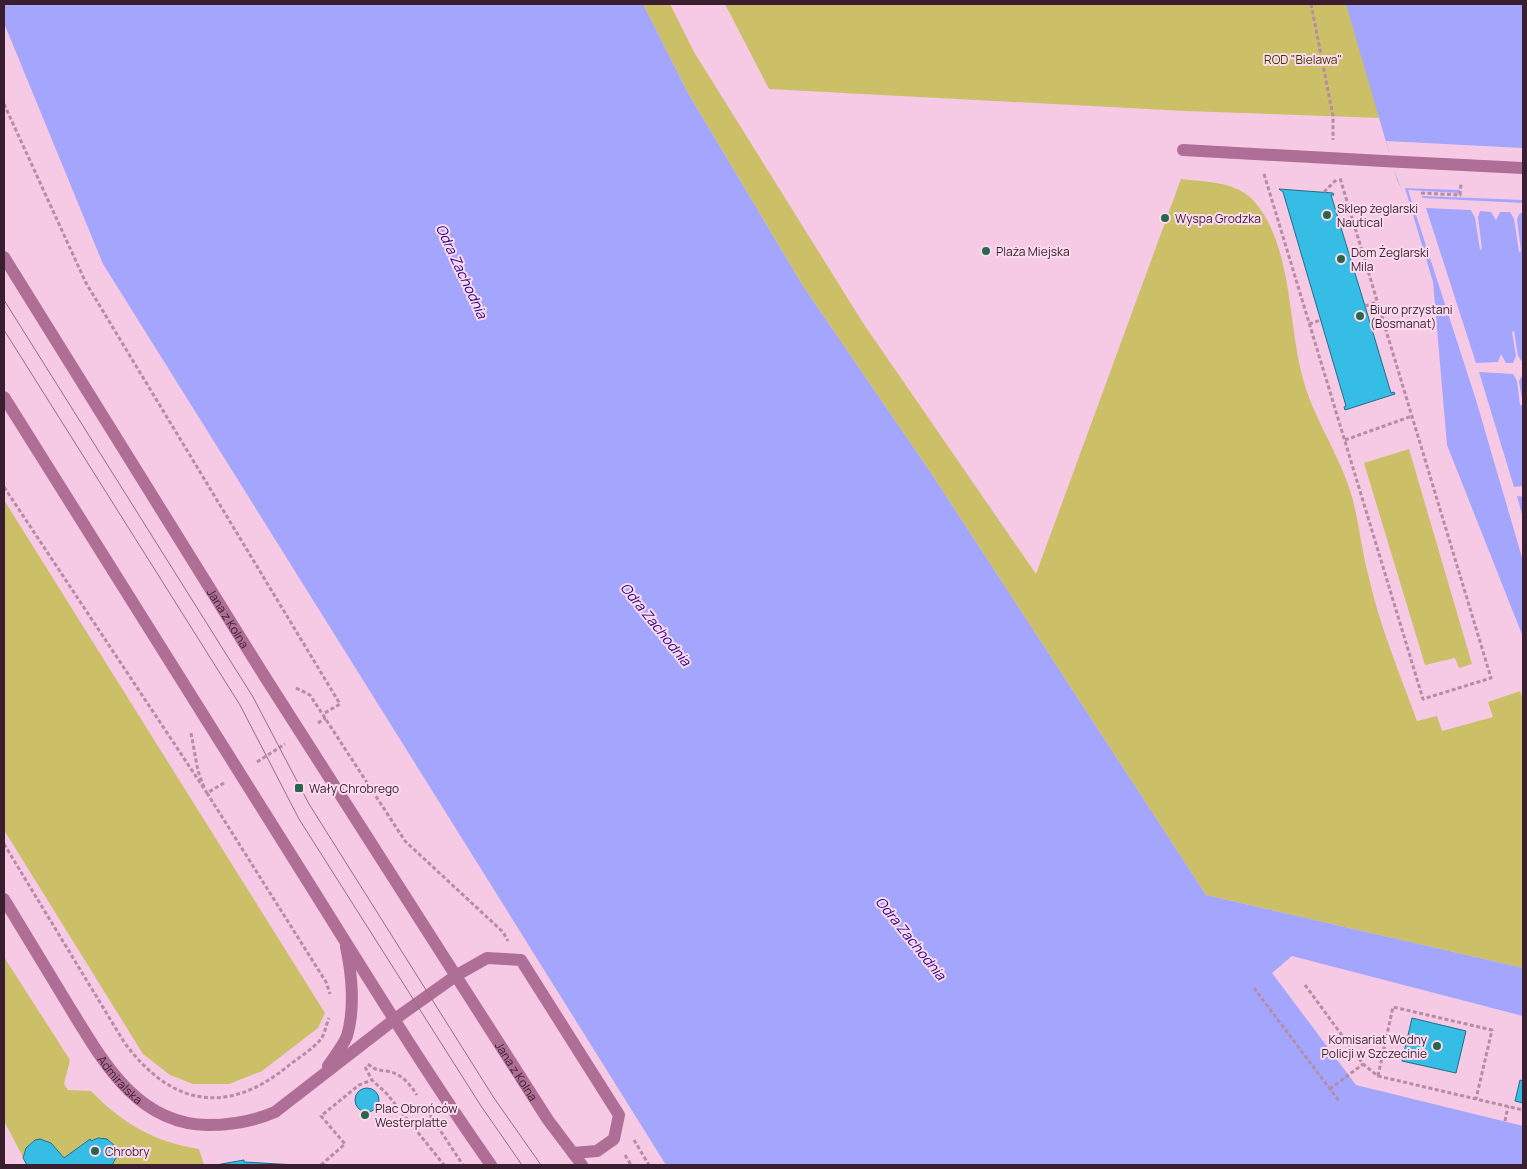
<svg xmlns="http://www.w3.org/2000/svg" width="1527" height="1169" font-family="Manrope,sans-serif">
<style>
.green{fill:#cbc068}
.water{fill:#a4a5fd}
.pier{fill:#f6c9e4}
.building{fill:#36bde5;stroke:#216e86}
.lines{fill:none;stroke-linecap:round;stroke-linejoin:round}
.path{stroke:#b48da4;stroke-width:3;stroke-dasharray:4 2.5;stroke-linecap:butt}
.minor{stroke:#af6e96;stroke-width:12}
.tram{stroke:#926f84;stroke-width:1}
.minor-bridge{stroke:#af6e96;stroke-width:12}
.poi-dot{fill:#2d654c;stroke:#fadbed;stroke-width:2}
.labels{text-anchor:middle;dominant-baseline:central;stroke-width:4;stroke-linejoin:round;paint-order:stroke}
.park-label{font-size:12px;fill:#423b00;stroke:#fadbed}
.poi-label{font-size:12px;fill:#391e2f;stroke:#fadbed;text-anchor:start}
.street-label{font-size:12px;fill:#391e2f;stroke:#fadbed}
.water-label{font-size:14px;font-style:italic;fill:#2d0087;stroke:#fadbed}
</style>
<rect width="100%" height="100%" fill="#f6c9e4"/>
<!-- green -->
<path class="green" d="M643,4H670L694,52L863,323L1036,574L1181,179C1204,182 1234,181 1252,199C1292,241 1288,322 1302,375C1312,416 1337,450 1350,490C1359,519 1361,549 1369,578C1380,627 1400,674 1417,721L1437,716L1442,731L1493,717L1488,702L1520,691L1523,700V968L1206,895L933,476L803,286L688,93Z
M725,4H1388L1365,68L1381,118L1185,111L769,89Z
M1409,449L1472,664L1459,668L1455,658L1425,665L1364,463Z
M4,500L325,1013L318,1028L262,1071L229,1084H193L170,1075L143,1054L4,830Z
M4,957L70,1060L64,1084L68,1090L91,1091C122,1123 154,1142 199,1149L204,1165H112L116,1158L115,1146C109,1138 100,1135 91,1141L89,1139L64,1158L51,1143L37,1140L26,1148L23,1157L4,1121Z"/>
<!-- water -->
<path class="water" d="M4,4H643L688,93L803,286L933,476L1206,895L1523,968V1016L1292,956L1272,973L1356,1085L1523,1126V1165H666L103,264L4,23Z
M1346,4H1523V637L1447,445L1433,282L1405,188H1401L1397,180Z"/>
<!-- pier -->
<path class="pier" d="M1386,141L1523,148V200L1422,196L1423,198L1523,203V213H1520L1517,219L1521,251L1519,252L1514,219L1510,212H1500L1496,220L1491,212L1480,211L1478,217L1482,249L1480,250L1475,218L1471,210L1426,208L1476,363L1498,362L1501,354L1506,363H1513L1516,356L1512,332L1514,331L1518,356L1523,363V374L1519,381L1523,405H1520L1517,381L1513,374L1479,372L1514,487L1523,486V497L1517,496L1523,518V561L1476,400L1408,190L1459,193L1460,190L1401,188L1394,170H1392L1386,152H1389Z"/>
<!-- building -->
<path class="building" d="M1279,189L1333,193L1334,195H1331L1365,306L1391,393L1394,392L1395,394L1345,410L1344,407L1346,406L1283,192Z
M1412,1018L1466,1031L1456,1073L1402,1061Z
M1520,1080L1523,1081V1103L1515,1101Z
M355 1100a12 12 0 1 1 24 0a12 12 0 1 1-24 0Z
M98,1138L107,1139L115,1146L116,1158L112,1165H27L23,1158L26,1148L35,1140L40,1139L51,1143L64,1158L90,1139L91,1141Z
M244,1160V1162L296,1165H216Z"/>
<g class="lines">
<!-- path -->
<path class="path" d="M1311,4L1333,116V140
M4,104L86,283L340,704L323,714
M1264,174L1423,699L1491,678L1340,178
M1324,192L1337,179
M1421,193L1460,195L1461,184
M1350,256L1362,252
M1365,306L1377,302
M1309,324L1321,320
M1345,440L1412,416
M4,487L207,793
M296,688L310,695L405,841L503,932L508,941
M318,723L326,718
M191,733L198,771L204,787
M257,762L285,744
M224,783L207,793L326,982L330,994
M4,844L124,1042C170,1105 226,1117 288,1066C298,1058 313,1049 321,1039C325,1034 326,1024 329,1018
M1305,985L1363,1064L1378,1076L1523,1110
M1254,988L1339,1101
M368,1064C375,1070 378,1070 386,1071C401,1073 409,1083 417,1095
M365,1067L372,1080L387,1094L444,1165
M1378,1076L1393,1007L1492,1030L1476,1099
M1330,1089L1363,1064
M430,1115L463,1165
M1505,1121L1508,1106
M634,1140L649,1165
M625,1155L631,1165
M321,1165L345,1144L321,1116L359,1085L372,1080"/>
<!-- minor -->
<g class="minor">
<path d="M1183,150L1383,161"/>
<path id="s1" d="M4,257L265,677L548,1120L582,1165"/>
<path d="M4,397C101,550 197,704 293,858C358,961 421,1066 491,1165"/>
<path id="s2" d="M4,899C25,934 46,968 67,1003C101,1058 135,1124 208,1125C232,1125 254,1121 275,1112L395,1019L457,975L487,958L521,960L619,1115L614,1139L597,1151L573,1153"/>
<path d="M328,1066C334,1057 343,1046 347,1036C355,1009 352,974 346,947"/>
</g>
<!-- tram -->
<path class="tram" d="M4,300L253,697L309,804L494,1098L541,1165
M4,330L240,705L299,819L481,1106L522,1165"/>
<!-- minor-bridge -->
<path class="minor-bridge" d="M1383,161L1523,168"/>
</g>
<!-- markers -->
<g class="poi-dot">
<circle cx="1327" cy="215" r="5"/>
<circle cx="1165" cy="218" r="5"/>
<circle cx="986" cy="251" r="5"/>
<circle cx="1341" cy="259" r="5"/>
<circle cx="1360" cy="316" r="5"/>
<rect x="294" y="783" width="10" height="10" rx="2.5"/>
<circle cx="1437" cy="1046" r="5"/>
<circle cx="365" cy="1115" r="5"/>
<circle cx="95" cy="1151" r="5"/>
</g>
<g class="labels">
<!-- park labels -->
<g class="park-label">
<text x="1303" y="59">ROD "Bielawa"</text>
</g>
<!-- poi labels -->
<g class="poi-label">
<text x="1337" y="208">Sklep żeglarski<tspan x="1337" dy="14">Nautical</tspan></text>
<text x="1175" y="218">Wyspa Grodzka</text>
<text x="996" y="251">Plaża Miejska</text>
<text x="1351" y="252">Dom Żeglarski<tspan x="1351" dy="14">Mila</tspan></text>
<text x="1370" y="309">Biuro przystani<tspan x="1370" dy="14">(Bosmanat)</tspan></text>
<text x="309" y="788">Wały Chrobrego</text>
<text x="1427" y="1039" text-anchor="end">Komisariat Wodny<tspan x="1427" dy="14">Policji w Szczecinie</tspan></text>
<text x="375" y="1108">Plac Obrońców<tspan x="375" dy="14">Westerplatte</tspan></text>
<text x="105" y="1151">Chrobry</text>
</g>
<!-- street labels -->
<g class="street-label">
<text stroke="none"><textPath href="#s1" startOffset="425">Jana z Kolna</textPath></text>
<text stroke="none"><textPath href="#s1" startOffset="962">Jana z Kolna</textPath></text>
<text stroke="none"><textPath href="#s2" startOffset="215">Admiralska</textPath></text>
</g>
<!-- water labels -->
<g class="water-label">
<text transform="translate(462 271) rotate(65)">Odra Zachodnia</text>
<text transform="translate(656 624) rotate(51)">Odra Zachodnia</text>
<text transform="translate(911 938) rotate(51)">Odra Zachodnia</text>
</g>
</g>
<!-- border -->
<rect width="1527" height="1169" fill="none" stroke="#391e2f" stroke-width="10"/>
</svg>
